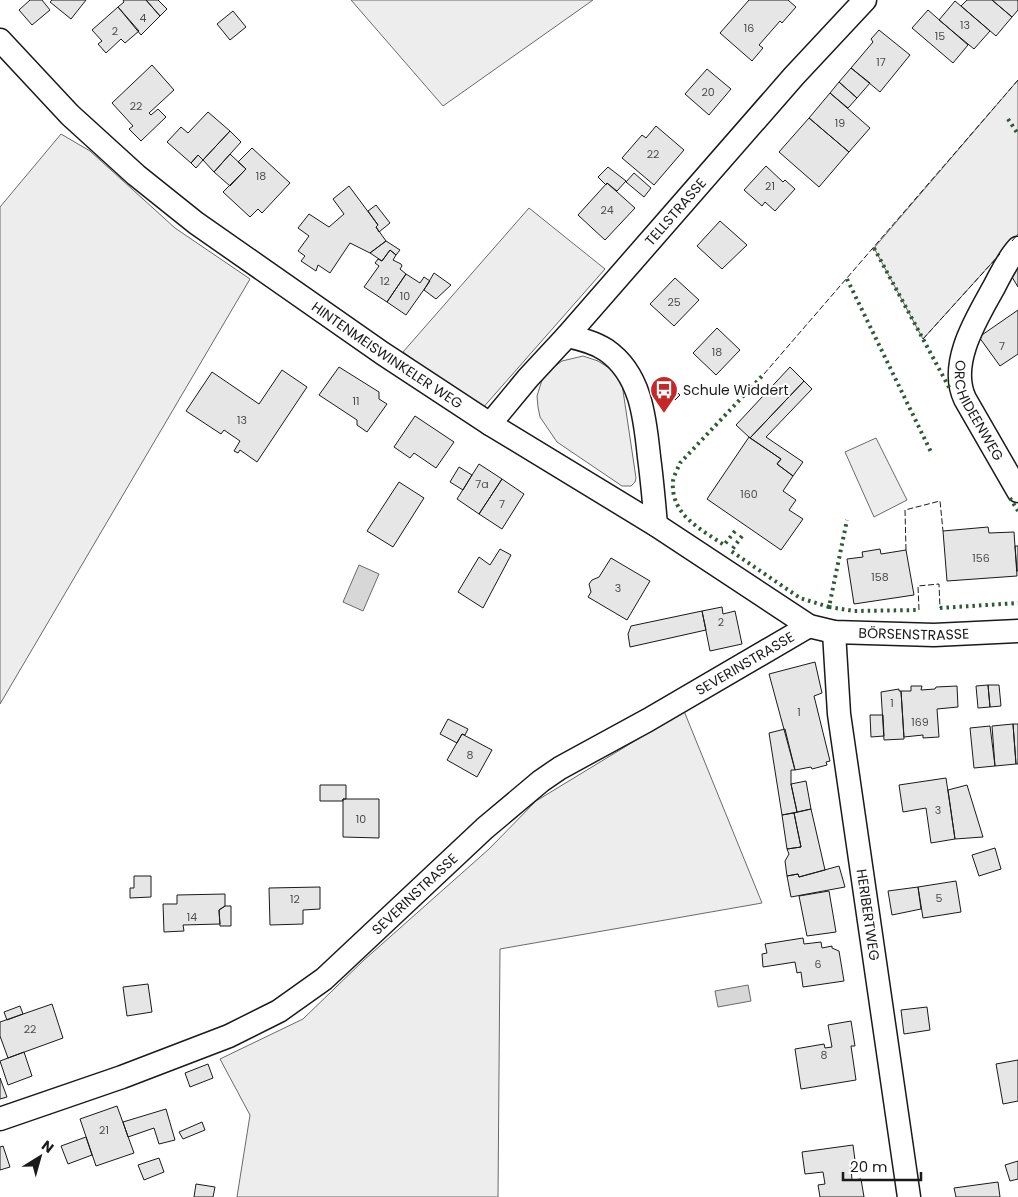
<svg xmlns="http://www.w3.org/2000/svg" width="1018" height="1197" font-family="Poppins,sans-serif">
<style>
.built{fill:#ededed;stroke:#6a6a6a}
.water{fill:#d7d7d7;stroke:#6a6a6a}
.building{fill:#e6e6e6;stroke:#1a1a1a}
.lines{fill:none;stroke-linecap:round;stroke-linejoin:round}
.minor-casing{stroke:#1a1a1a;stroke-width:25}
.minor{stroke:#fff;stroke-width:22}
.hedge{stroke:#2b5a34;stroke-width:4;stroke-dasharray:2.5 4;stroke-linecap:butt}
.fence{stroke:#1a1a1a;stroke-width:1;stroke-dasharray:6 2.5;stroke-linecap:butt}
.labels{text-anchor:middle;dominant-baseline:central;stroke-width:4;stroke-linejoin:round;paint-order:stroke}
.number-label{font-size:11px;fill:#4d4d4d}
.street-label{font-size:14px;fill:#1a1a1a;stroke:#fff}
.poi-label{font-size:14px;fill:#1a1a1a;stroke:#fff;text-anchor:start}
</style>
<rect width="100%" height="100%" fill="#fff"/>
<!-- built -->
<path class="built" d="M351,0H593L443,106Z
M1018,80V234L923,339L874,248Z
M61,134L90,151L175,228L250,279L0,704V207Z
M529,208L605,269L481,410L403,352Z
M583,356L598,361L609,368L618,376L622,384L636,478L635,482L631,486H622L557,442L540,417L538,407L537,396L542,380L547,372L562,361Z
M876,438L907,500L874,517L845,452Z
M684,711L762,903L500,949L498,1197H237L250,1115L220,1059L303,1019L364,960L489,849L536,801Z"/>
<!-- water -->
<path class="water" d="M359,565L379,574L363,611L343,602Z
M748,985L751,1001L718,1007L715,991Z"/>
<!-- building -->
<path class="building" d="M30,0H42L50,10L32,25L19,10Z
M52,0H86L71,19L50,2Z
M123,0H146L160,16L141,35L118,7L124,2Z
M146,0H158L167,9L160,16Z
M749,0H788L796,7L782,23L780,21L759,45L763,48L752,61L720,33Z
M967,0H992L1012,17L996,36L961,6Z
M992,0H1018V10L1012,17Z
M955,1L990,31L974,49L939,20Z
M118,7L139,31L125,43L121,39L106,53L98,44L102,41L92,30Z
M928,10L968,45L953,63L912,28Z
M233,11L246,27L230,40L217,24Z
M879,30L910,55L880,92L851,68L873,42L871,39Z
M152,65L174,90L149,113L151,115L158,109L166,117L141,141L129,129L133,126L112,103Z
M851,68L870,83L857,98L839,82Z
M707,69L731,89L709,115L685,94Z
M839,82L857,98L848,108L830,93Z
M830,93L870,128L849,152L809,118Z
M208,112L230,131L203,160L198,155L191,163L167,142L181,127L188,133Z
M809,118L849,152L819,187L779,152Z
M656,126L684,150L654,185L622,158L642,135L646,138Z
M230,131L241,142L214,172L203,160Z
M252,148L290,183L262,213L258,209L250,217L223,192L246,169L238,162Z
M230,154L246,169L230,186L214,172Z
M198,155L203,160L196,168L191,163Z
M766,166L783,182L785,180L795,189L775,211L765,202L762,206L744,190Z
M608,167L626,181L617,191L607,183L606,185L598,177Z
M634,173L651,188L644,197L626,182Z
M607,183L635,208L605,240L578,215Z
M349,186L378,225L376,227L386,241L370,253L350,243L330,273L318,265L316,271L301,261L305,256L298,251L309,236L298,228L309,214L329,227L344,214L333,199Z
M376,205L390,223L379,232L376,227L378,225L368,211Z
M720,221L747,245L722,269L697,246Z
M386,241L400,250L396,255L390,250L382,261L370,253Z
M390,250L396,255L393,260L401,264L402,266L400,269L406,274L387,302L364,287L379,266L375,263L378,259L382,261Z
M1018,267V287L1009,272Z
M434,273L451,285L436,299L424,290Z
M406,274L420,283L424,277L430,281L406,315L387,302Z
M675,278L699,300L674,326L650,304Z
M1018,310V354L1000,366L979,337Z
M717,328L740,350L716,375L693,353Z
M339,367L379,392V399L387,404L367,432L357,425V420L319,395Z
M790,367L804,381L750,438L736,425Z
M282,370L307,387L257,462L240,450L238,453L234,451L240,441L224,430L221,434L186,411L212,372L259,404Z
M804,381L812,389L766,437L803,462L793,476L777,464L781,459L750,438Z
M667,383L680,395L675,400L663,388Z
M415,416L454,442L436,468L414,453L410,458L394,447Z
M749,437L781,459L777,464L793,476L783,491L796,500L789,510L803,519L781,550L707,499Z
M479,464L502,479L479,514L457,499Z
M459,467L472,475L463,490L450,482Z
M502,479L524,494L502,529L479,514Z
M399,482L424,498L393,547L367,531Z
M988,527L989,533L1014,532L1017,576L947,581L943,531Z
M1015,546H1018V571H1017Z
M500,549L511,555L483,608L458,592L479,557L490,565Z
M880,549L881,554L906,550L914,595L854,604L847,559L863,557L862,552Z
M611,558L650,581L627,620L588,597L591,592L589,584L592,580L599,577Z
M722,607L723,614L735,611L742,644L710,651L702,611Z
M702,611L706,630L630,647L628,634L631,626Z
M815,662L822,693L814,696L830,761L826,762L827,765L812,769L811,767L795,770L769,674Z
M988,685H999L1001,706L990,707Z
M988,685L990,707L978,708L976,686Z
M911,686H922L921,690L935,689L936,687L957,686L958,707L937,709L939,737L923,738V735L904,737L901,691H911Z
M899,689V691H901L904,739L884,740L881,692Z
M870,715H883L884,736L871,737Z
M448,719L468,729L465,735L462,734L457,743L440,734Z
M1013,724L1016,764L995,766L992,726Z
M1013,724H1018V764H1016Z
M990,726L995,766L974,768L970,728Z
M785,729L795,770H791V784L797,812L782,815L769,733Z
M462,734L492,750L477,777L447,760Z
M946,778L955,839L931,843L926,808L903,812L899,785Z
M806,781L811,809L797,812L791,784Z
M320,785H346V799H343V801H320Z
M967,785L983,837L955,839L948,790Z
M343,799H379V838L343,837Z
M811,809L825,870L799,877L798,874L787,876L785,861L789,854L787,849L801,847L794,813Z
M794,813L801,847L787,849L782,815Z
M995,848L1001,869L979,876L972,855Z
M839,866L845,887L791,897L787,876L798,874L799,877Z
M134,876H151V897L130,898V888H134Z
M956,881L961,912L923,918L918,887Z
M320,887V909L303,910V924L270,925L269,888Z
M918,887L921,909L892,915L888,891Z
M829,891L836,932L807,936L799,896Z
M225,894V906L219,910L220,924L183,925L184,931L164,932L163,904H177V895Z
M225,906H231V926H220L219,910Z
M803,938L804,944L821,942L822,948L832,946V948L839,951L844,981L803,987L801,972L797,973L795,962L763,967L762,954L767,953L765,944Z
M148,984L152,1012L127,1016L123,987Z
M52,1004L63,1038L8,1058L0,1036V1022Z
M20,1006L23,1014L7,1020L4,1012Z
M927,1007L930,1030L904,1034L901,1010Z
M851,1021L855,1046H851L856,1080L801,1089L795,1049L824,1044L825,1048L832,1047L828,1025Z
M24,1052L32,1076L8,1085L0,1061Z
M1018,1060V1101L1003,1104L996,1064Z
M208,1064L213,1078L190,1087L185,1073Z
M0,1078L7,1097L0,1099Z
M117,1106L134,1153L96,1166L80,1119Z
M166,1109L175,1140L159,1144L154,1128L128,1137L123,1122Z
M202,1122L205,1130L183,1139L179,1132Z
M86,1137L92,1155L68,1164L61,1146Z
M853,1145L856,1168H851L852,1180L861,1179L864,1197H820L818,1185L825,1184L823,1172L805,1174L802,1152Z
M3,1146L10,1167L0,1170V1147Z
M159,1158L164,1172L144,1180L138,1165Z
M1018,1161V1179L1010,1181L1005,1165Z
M998,1182L1000,1197H956L954,1188Z
M196,1184L215,1187L213,1197H194Z"/>
<g class="lines">
<defs>
<g id="minor">
<path id="s1" d="M0,40L70,115L136,175L196,223L382,353L490,424L656,525L809,626L834,632L934,635L1018,631"/>
<path id="s2" d="M1018,248C1007,260 1001,274 994,287C977,318 948,363 965,399L1018,491"/>
<path d="M567,336C580,339 594,342 606,350C641,374 645,418 649,457C652,479 654,502 656,525"/>
<path id="s3" d="M490,424L528,378L567,336L794,76L865,0"/>
<path id="s4" d="M834,632L839,714L909,1197"/>
<path id="s5" d="M0,1119L122,1077L229,1036L279,1011L324,979L485,828L541,781L560,768L648,720L809,626"/>
</g>
</defs>
<!-- minor casing -->
<use href="#minor" class="minor-casing"/>
<!-- minor -->
<use href="#minor" class="minor"/>
<!-- hedge -->
<path class="hedge" d="M1008,119L1018,134
M874,248L951,391
M847,279L931,452
M1010,498L1018,511
M735,531L724,545C701,529 670,515 673,481C674,475 678,468 680,463L764,374
M742,536L731,551L800,598L829,607L847,520
M829,607L854,611L919,610
M940,608L1018,603"/>
<!-- fence -->
<path class="fence" d="M1012,241L1018,234
M923,339L1000,254
M764,374L1018,80
M906,550L905,510L940,501L943,531
M919,610L918,586L939,584L940,608"/>
</g>
<!-- icons -->
<defs>
<symbol id="bus-pin" viewBox="-11 -11 22 30"><path d="M0 17L-7.5 6A9.5 9.5 0 1 1 7.5 6Z" fill="#c62828" stroke="#fff"/><path d="M-5-6H5V4H4V6H2V4H-2V6H-4V4H-5ZM-3.5-4V0h7V-4ZM-3.5 1.2v1.5H-2V1.2ZM2 1.2v1.5H3.5V1.2Z" fill="#fff"/></symbol>
</defs>
<g fill-rule="evenodd">
<use href="#bus-pin" x="648" y="374" width="32" height="43"/>
</g>
<g class="labels">
<!-- number labels -->
<g class="number-label">
<text x="143" y="18">4</text>
<text x="965" y="25">13</text>
<text x="749" y="28">16</text>
<text x="115" y="31">2</text>
<text x="940" y="36">15</text>
<text x="881" y="62">17</text>
<text x="708" y="92">20</text>
<text x="136" y="106">22</text>
<text x="840" y="123">19</text>
<text x="653" y="154">22</text>
<text x="261" y="176">18</text>
<text x="770" y="186">21</text>
<text x="607" y="210">24</text>
<text x="385" y="281">12</text>
<text x="405" y="296">10</text>
<text x="674" y="302">25</text>
<text x="1002" y="346">7</text>
<text x="717" y="352">18</text>
<text x="356" y="401">11</text>
<text x="242" y="420">13</text>
<text x="482" y="484">7a</text>
<text x="749" y="494">160</text>
<text x="502" y="504">7</text>
<text x="981" y="558">156</text>
<text x="880" y="577">158</text>
<text x="618" y="588">3</text>
<text x="721" y="622">2</text>
<text x="892" y="703">1</text>
<text x="799" y="712">1</text>
<text x="920" y="722">169</text>
<text x="470" y="755">8</text>
<text x="938" y="810">3</text>
<text x="361" y="819">10</text>
<text x="939" y="898">5</text>
<text x="295" y="899">12</text>
<text x="192" y="917">14</text>
<text x="818" y="964">6</text>
<text x="30" y="1029">22</text>
<text x="824" y="1055">8</text>
<text x="104" y="1130">21</text>
</g>
<!-- street labels -->
<g class="street-label">
<text stroke="none"><textPath href="#s3" startOffset="282">TELLSTRASSE</textPath></text>
<text stroke="none"><textPath href="#s1" startOffset="501">HINTENMEISWINKELER WEG</textPath></text>
<text stroke="none"><textPath href="#s2" startOffset="181">ORCHIDEENWEG</textPath></text>
<text stroke="none"><textPath href="#s1" startOffset="1108">BÖRSENSTRASSE</textPath></text>
<text stroke="none"><textPath href="#s5" startOffset="884">SEVERINSTRASSE</textPath></text>
<text stroke="none"><textPath href="#s5" startOffset="479">SEVERINSTRASSE</textPath></text>
<text stroke="none"><textPath href="#s4" startOffset="285">HERIBERTWEG</textPath></text>
</g>
<!-- poi labels -->
<g class="poi-label">
<text x="683" y="390">Schule Widdert</text>
</g>
</g>
<!-- north arrow -->
<g transform="translate(40 1157) rotate(37)" stroke="#ffffff" stroke-width="4" paint-order="stroke">
<path d="M0-4L9 19L0 12L-9 19Z" fill="#1a1a1a"/>
<text y="-8" font-size="14" font-weight="bold" text-anchor="middle" fill="#1a1a1a">N</text>
</g>
<!-- scale -->
<path d="M843 1172v8h78v-8" fill="none" stroke="#1a1a1a" stroke-width="2.5"/>
<text x="850" y="1172" font-size="15" fill="#1a1a1a" stroke="#ffffff" stroke-width="4" paint-order="stroke">20 m</text>
</svg>
